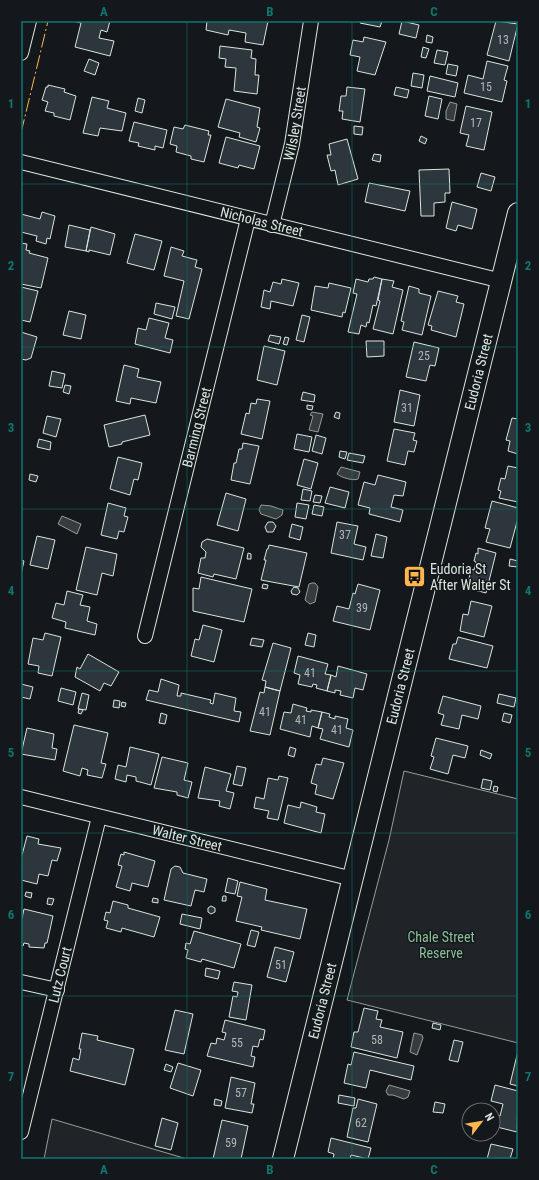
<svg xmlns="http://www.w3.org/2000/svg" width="539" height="1180" font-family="'Roboto Condensed',sans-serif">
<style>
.green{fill:#202428;stroke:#939e99}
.water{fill:#363b3e;stroke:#939e99}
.building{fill:#2c363c;stroke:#d8e6dc}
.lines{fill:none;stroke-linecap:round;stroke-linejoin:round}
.street-casing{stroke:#d8e6dc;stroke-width:16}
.secondary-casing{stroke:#d8e6dc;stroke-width:22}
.street{stroke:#14181c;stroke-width:14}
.secondary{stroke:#14181c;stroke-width:20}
.power{stroke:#ffb74d;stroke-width:1;stroke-dasharray:14 3 2 3;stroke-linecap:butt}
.grid{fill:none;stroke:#0f766e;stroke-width:1;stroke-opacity:0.55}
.labels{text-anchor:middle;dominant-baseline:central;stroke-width:3;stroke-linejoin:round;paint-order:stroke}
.number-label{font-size:12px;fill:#adbab4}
.street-label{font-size:14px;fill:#d8e6dc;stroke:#14181c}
.poi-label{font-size:14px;fill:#d8e6dc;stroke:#14181c;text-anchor:start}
.park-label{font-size:14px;fill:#8ac095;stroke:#14181c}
.neatline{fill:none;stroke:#0f766e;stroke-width:1.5}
.grid-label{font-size:13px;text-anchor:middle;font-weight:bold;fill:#0f766e}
</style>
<rect width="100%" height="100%" fill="#14181c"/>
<!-- green -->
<path class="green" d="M404,771L518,799V1043L347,1000L389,840Z
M52,1119L187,1159H44Z"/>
<!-- water -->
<path class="water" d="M450,102L457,104L454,121L446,119V111Z
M312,412L323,414L318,432L309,430L313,416L310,415Z
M341,467L360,472L358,479C354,481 342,478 337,474Z
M261,505L271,506L283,510L282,515L276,519L261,514L259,510Z
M62,516L81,524L77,534L58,524Z
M312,583H315L318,587L315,602L310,604L305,600L309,584Z
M414,1033L422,1035L423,1038L417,1055L410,1052Z
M389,1085L410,1091L408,1097L404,1099L393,1095H388L386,1091Z"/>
<!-- building -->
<path class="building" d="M73,21H110L107,32L101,30L99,38L114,41L110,56L75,47L81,23Z
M207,21H268L263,45L245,42L246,33L229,30L228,35L206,30Z
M361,21H382L380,27L360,23Z
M402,21L419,25L416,38L399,34Z
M496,21L518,24L509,61L487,55Z
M427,35L433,37L432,43L426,42Z
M364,37L386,42L375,75L357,71L360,57L350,55L353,40L363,42Z
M220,46L252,50L251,58L256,59L255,75H259L257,94L234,91L236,68L225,67L226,59L219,58Z
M423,47L429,49L426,58L421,57Z
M437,50L448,52L445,65L434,63Z
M89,59L99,63L95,75L84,71Z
M487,61L508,66L504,80L507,81L502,102L464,93L468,75L483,79Z
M448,64L458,66L456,76L446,74Z
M413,73L424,75L422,88L411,86Z
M430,76L458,83L455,97L427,91Z
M48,85L65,89L64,92L76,96L70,120L54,116V113L45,111L48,102L42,100L46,87H48Z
M347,87L365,89L360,122L342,119L343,111H339L341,96H346Z
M396,87L409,90L407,98L394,95Z
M429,96L442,99L438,119L425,116Z
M92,97L109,101L107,108L126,113L122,131L100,128L98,136L83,133Z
M138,98L145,100L142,113L135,111Z
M226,99L260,108L257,127L260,128L256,142L239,137L240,133L218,127Z
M466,106L492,112L484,150L466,146L469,135L460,133Z
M134,122L167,130L163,148L155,146V150L138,146L139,143L129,141Z
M185,125L209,131L208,135H211L204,162L191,159V156L176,152L177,146L170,144L174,127L183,129Z
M354,126L363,127L362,135L354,134Z
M421,136L427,139L425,144L419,141Z
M226,137L260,146L254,169L239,165L238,168L219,163Z
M347,139L358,179L338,185L335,170L331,171L327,155H331L329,144Z
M374,154L381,155L380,162L372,160Z
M449,169L450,193H445V202L434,203V216H421L419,170Z
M481,173L495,177L491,191L477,187Z
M369,183L410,191L405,211L365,202Z
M452,202L477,209L472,229L458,225L456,231L446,228Z
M42,212L55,216L50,239L47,238L46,244L36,241L37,236L21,232V214L40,219Z
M69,225L90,230L86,251L65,247Z
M91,227L115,234L110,255L89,250V252L86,251Z
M135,234L162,241L154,270L127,263Z
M21,243L27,244L26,250L30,251L29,253L48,258L41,288L21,284Z
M171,247L184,251L182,256L197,260L195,267L202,269L189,319L176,316L184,281L164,276Z
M374,277L382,279L376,306L373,305L369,323L367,322L366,327L361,325L359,334L348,332L357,294L353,293L356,279L368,282L369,279H373Z
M282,279L299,283L293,306L271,301L270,309L261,307L264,290L270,292L273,282L281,284Z
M382,279L394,281L392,287L403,290L393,334L373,329L380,301L378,300Z
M329,283L351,288L345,313L343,312L342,317L311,310L315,286L328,288Z
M409,286L419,289V293L431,296L422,335L402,330L404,322L401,321Z
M21,287L38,291L30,322L21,320Z
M438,291L458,296L456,302L464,304L456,337L431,330L432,326L428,325Z
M156,303L175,307L172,319L154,314Z
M69,311L86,315L81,339L63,335Z
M302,315L310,317L304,342L296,340Z
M149,318L169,323L165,338L173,340L170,353L135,344L138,328L146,330Z
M21,332L37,337L31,358L26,360L21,359Z
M270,335L281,337L279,344L268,341Z
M285,337L289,338L287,345L283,344Z
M366,341H384V356L367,357Z
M414,342L439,348L435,366L430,365L426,381L406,377Z
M264,346L285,351L277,385L257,380Z
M124,365L139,369L137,377L161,382L156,403L131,398L130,404L116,401Z
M52,371L65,374L62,388L49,386Z
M65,385L71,386L69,394L63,392Z
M400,390L420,395L414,426L394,422Z
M303,392L315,395L314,402L301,400Z
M257,399L270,401L262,439L241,434L246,413L249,414L251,403L256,404Z
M307,405L313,406L312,410L307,409Z
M336,412L340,413L339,419L334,417Z
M145,415L150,435L122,442V444L109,447L104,425Z
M47,416L61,419L56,437L43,433Z
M512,418L518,419V454L508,451L510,441L506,440Z
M394,429L415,433L413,440L417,441L414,452L408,451L405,465L387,461Z
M297,434L312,437L309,452L294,449Z
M316,435L326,438L322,454L312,451Z
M39,439L51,442L50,450L37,447Z
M243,443L259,446L250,484L231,480L234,463H236L239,449H242Z
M340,451L347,452L345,459L339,457Z
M349,453L365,456L363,463L347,460Z
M118,457L142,463L138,480L134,479L130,495L110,489Z
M304,459L318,463L311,489L297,485Z
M508,466L518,468V502L499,498L501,491L498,490L501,478L505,479Z
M30,474L38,476L36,482L29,480Z
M378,475L406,482L403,496L394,495L391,507L403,510L400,522L369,514L370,508L358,505L364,482L375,485Z
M330,487L349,492L345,508L325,503Z
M303,489L312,491L310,501L301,500Z
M226,493L246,499L238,531L217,525Z
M315,495L322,496L320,503L313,502Z
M492,501L518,508V518L510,548L486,542L490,529L485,528Z
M108,503L126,508L124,516L128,517L124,532L119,531L117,539L101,535Z
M297,503L309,505L306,519L295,517Z
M314,505L324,507L322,516L312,514Z
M268,522H273L276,526L273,532H267L265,527Z
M337,522L358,526L354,544L366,547L363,560L331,553Z
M292,524L303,527L300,540L289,537Z
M376,534L387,537L383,558L371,556Z
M37,536L55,540L48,569L30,565Z
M207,539L244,548L236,579L214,574L213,577L198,573L201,558H205L206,552L201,547L202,542Z
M269,545L307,553L299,587L261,580L266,560H264L267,549H268Z
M86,547L117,554L113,576L102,573L97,595L76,590Z
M478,548L496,553L486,593L467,588L471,569L474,570L476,562L474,561L476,553L478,554Z
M248,553L251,554V559H247Z
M510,559L518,561V567L509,566Z
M21,560L24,561L21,574Z
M201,577L252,589L244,622L193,611V588L199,589Z
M263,584L268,585L267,589L262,588Z
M358,584L380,590L370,630L333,621L337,606L349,609L353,593L355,594Z
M294,587L298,588L300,592L297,595L292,594L291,591Z
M67,591L83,595L80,605L90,607L87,621L97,624L95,635L65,628L66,622L52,618L56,603L64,605Z
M471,601L492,606L484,637L460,631L463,614L468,615Z
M203,625L222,630L214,662L191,656L195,639L199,640Z
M45,633L61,637L52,676L38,673L39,666L28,664L33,638L43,640Z
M308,633L316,635L314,647L305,645Z
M458,637L493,646L487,668L449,659L453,644H456Z
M252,638L264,640L262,647L250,645Z
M273,643L291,648L280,691L265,687L266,681L262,680Z
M88,654L119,672L111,686L104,683L100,691L75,677L77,667L80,669Z
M298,656L328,664L325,674L331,675L327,691L316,688L317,685L313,684L312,687L298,684L300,675L294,673Z
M338,666L367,674L363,690L355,688L353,698L340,695L341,691L335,690V693L327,691L331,675L336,677Z
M161,679L179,685L177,696H181V693L211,700L210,703L213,704L215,693L236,698L234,711L241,712L239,722L146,700L149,690L158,692Z
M21,684L33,687L30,699L21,697Z
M265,687L280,691L270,735L250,731L260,692L264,693Z
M61,688L76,692L73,705L58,701Z
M82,693L89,695L86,710L78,709Z
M499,694L516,698L514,707L497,703Z
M443,696L481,706L478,719L462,715L459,729L441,725L444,715L438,713Z
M114,700L120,701L119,708L113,707Z
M122,702L126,703L125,707L121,706Z
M293,704L307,708L306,711L311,712V710L322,712L318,728L312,726L310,737L280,729L284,712L291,713Z
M79,709L83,710L81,714L78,713Z
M322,712L330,714L329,717L335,719V716L348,719L346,728L353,730L349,747L320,739L323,729L318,728Z
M161,713L167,715L165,724L159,723Z
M504,713L512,715L510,723L502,721Z
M74,725L108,733L101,763L106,764L102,778L87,775L88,770L82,768L80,776L63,771Z
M27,728L54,734L52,748L57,749L55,760L21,754Z
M436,738L468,746L465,758L453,755L448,774L430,769L434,757L431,756Z
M130,747L159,754L151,785L136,781V777L127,775L126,782L115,779L118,765L126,767Z
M290,747L296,749L294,757L288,755Z
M481,750L492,754L490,759L480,755Z
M162,757L188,763L184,780L192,782L188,798L177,795V792L154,788Z
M323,758L344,763L333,799L315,794L317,785L311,783L316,764L321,765Z
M237,766L246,768L242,786L233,784Z
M205,767L231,774L226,791L234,793L230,809L219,806L220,801L198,798Z
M279,776L288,778L278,820L267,818L269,811L254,808L256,797L264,799L268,778L278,780Z
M483,779L492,781L490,790L481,788Z
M494,786L498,787L497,792L493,791Z
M301,802L317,807L316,812L325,814L321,833L284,823L288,805L300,808Z
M27,836L39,839L38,844L61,848L57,861L52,860L48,876L39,874L37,884L21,880V859Z
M124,852L155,861L148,887L132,883L130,891L116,887L122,866L118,865L121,854L124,855Z
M175,866L180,867L183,873L207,879L204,892L195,890L191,906L164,900L171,869Z
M228,878L238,881L235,894L225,892Z
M240,882L267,889L265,900L307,909L300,939L261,930L262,927L236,921L242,897L237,896Z
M26,892L32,893L31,898L25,896Z
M223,896H226V901H222Z
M48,898L54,899L52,905L47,904Z
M153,898L158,899V903L152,902Z
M113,901L128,905V908L160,917L154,937L122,928L121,932L106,928L108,921L104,920L106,912L110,913Z
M211,906L215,908V912L211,914L208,912V908Z
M24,909L53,916L47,943H45L44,948L29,947V944L24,943L23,946H21V923Z
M182,914L202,918L200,929L180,924Z
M251,930L259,932L255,947L247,945Z
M194,931L241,944L234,968L202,959L201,962L186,958L188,950L185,949L186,943L190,944Z
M275,947L294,952L286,982L267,977Z
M206,968L220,971L218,979L205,976Z
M234,982L252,985L246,1020L229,1017L233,996L237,997L238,992L232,991Z
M364,1008L378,1011L376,1019L382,1020L380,1027L403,1032L397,1058L351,1047L354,1032H358Z
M175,1010L193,1014L184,1054L165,1050Z
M225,1020L265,1030L263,1040L260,1039L258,1047L253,1046L251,1056L255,1057L253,1067L207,1056L211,1043L216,1044L217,1038L224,1040L226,1033L222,1032Z
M433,1023L441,1025L440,1030L432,1028Z
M82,1033L98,1036L97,1040L134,1049L125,1085L70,1071L73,1058L79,1060L81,1049H79Z
M454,1040L463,1042L458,1062L449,1060Z
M518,1051V1086L510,1084Z
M354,1052L414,1066L411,1080L370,1070L366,1088L344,1083L348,1064L351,1065Z
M178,1063L201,1070L193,1096L170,1088Z
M166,1064L173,1067L171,1072L164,1070Z
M231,1077L255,1083L251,1104H254L252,1113L225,1108Z
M495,1085L518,1091L517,1132L493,1126V1114L500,1116L503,1104L491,1101Z
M339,1095L355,1098L354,1106L338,1103Z
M215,1099L222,1101L221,1106L214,1105Z
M358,1099L377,1104L368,1142L347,1137L353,1108H356Z
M435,1102L445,1104L443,1113L433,1112Z
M162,1118L178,1123L171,1150L155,1146Z
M222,1120L248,1126L241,1159H213Z
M331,1138L371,1148L368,1159L351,1155L350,1159H333L334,1154L328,1152Z
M491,1144L513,1149L510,1159H487Z"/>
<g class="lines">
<defs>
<g id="street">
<path d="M21,53L29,21"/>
<path id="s1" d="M21,162L502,281"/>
<path id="s2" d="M272,225L292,144L311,21"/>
<path id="s3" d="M145,636L248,219"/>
<path id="s4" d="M21,797L353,879"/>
<path d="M21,982L57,990"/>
<path id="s5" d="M21,1132L99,817"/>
</g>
<g id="secondary">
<path id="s6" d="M283,1159L518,213"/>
</g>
</defs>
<!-- street casing -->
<use href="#street" class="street-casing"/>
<!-- secondary casing -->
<use href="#secondary" class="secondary-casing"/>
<!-- street -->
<use href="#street" class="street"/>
<!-- secondary -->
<use href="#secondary" class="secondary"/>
<!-- power -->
<path class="power" d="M21,133L48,21"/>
</g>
<!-- grid -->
<path class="grid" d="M187,21V1159M352,21V1159M21,184H518M21,347H518M21,509H518M21,671H518M21,833H518M21,996H518"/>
<!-- icons -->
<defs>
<symbol id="bus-square" viewBox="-11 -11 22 22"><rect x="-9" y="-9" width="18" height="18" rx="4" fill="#ffb74d" stroke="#14181c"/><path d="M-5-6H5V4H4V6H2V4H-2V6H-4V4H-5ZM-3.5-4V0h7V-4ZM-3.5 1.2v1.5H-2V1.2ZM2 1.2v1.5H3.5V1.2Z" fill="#111"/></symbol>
</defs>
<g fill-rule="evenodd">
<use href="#bus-square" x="402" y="564" width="25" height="25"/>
</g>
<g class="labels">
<!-- number labels -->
<g class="number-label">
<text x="503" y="40">13</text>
<text x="486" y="87">15</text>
<text x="476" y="123">17</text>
<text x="424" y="356">25</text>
<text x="407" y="408">31</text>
<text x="345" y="535">37</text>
<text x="362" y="608">39</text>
<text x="310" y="673">41</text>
<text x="265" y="712">41</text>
<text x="301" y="720">41</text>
<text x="337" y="730">41</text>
<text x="281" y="965">51</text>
<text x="377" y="1040">58</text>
<text x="237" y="1043">55</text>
<text x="241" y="1093">57</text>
<text x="361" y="1123">62</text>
<text x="231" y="1143">59</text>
</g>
<!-- street labels -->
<g class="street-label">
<text stroke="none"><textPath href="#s2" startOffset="104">Wilsley Street</textPath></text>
<text stroke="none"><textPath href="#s1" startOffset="248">Nicholas Street</textPath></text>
<text stroke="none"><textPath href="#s6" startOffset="811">Eudoria Street</textPath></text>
<text stroke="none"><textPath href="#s3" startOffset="215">Barming Street</textPath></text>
<text stroke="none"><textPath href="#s6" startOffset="487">Eudoria Street</textPath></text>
<text stroke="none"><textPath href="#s4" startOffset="171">Walter Street</textPath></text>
<text stroke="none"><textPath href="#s5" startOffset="162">Lutz Court</textPath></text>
<text stroke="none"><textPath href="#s6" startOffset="163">Eudoria Street</textPath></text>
</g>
<!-- poi labels -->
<g class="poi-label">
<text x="430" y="569">Eudoria St<tspan x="430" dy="16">After Walter St</tspan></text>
</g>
<!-- park labels -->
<g class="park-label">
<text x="441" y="937">Chale Street<tspan x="441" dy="16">Reserve</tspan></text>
</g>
</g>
<!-- border -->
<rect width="539" height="1180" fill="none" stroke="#14181c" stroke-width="44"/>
<!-- north arrow -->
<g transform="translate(481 1122) rotate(59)"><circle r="19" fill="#14181c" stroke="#626a69"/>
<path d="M0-3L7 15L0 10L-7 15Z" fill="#ffb74d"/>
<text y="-6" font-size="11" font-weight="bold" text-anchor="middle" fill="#d8e6dc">N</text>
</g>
<rect x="22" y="22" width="495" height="1136" class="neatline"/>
<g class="grid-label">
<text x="104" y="16">A</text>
<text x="270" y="16">B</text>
<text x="434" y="16">C</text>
<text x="11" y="108">1</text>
<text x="528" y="108">1</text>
<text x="11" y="270">2</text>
<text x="528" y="270">2</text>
<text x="11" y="432">3</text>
<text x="528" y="432">3</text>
<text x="11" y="595">4</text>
<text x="528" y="595">4</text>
<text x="11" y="757">5</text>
<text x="528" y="757">5</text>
<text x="11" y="919">6</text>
<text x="528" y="919">6</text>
<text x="11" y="1081">7</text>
<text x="528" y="1081">7</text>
<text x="104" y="1174">A</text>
<text x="270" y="1174">B</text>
<text x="434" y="1174">C</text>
</g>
</svg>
